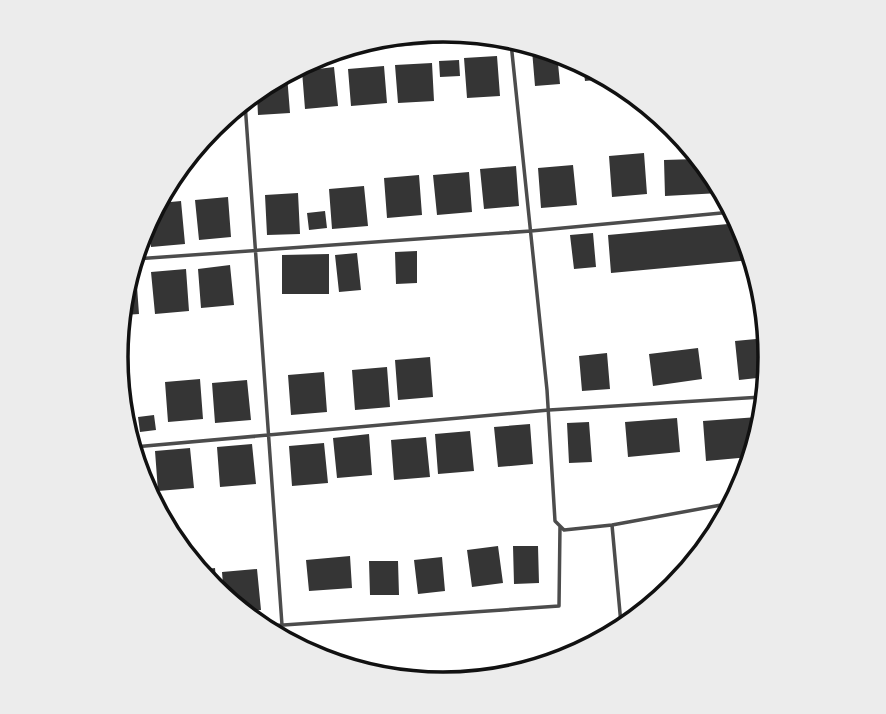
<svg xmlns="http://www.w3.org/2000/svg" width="886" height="714" font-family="'PT Sans',sans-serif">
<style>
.building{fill:#353535}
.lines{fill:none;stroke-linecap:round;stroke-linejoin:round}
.service{stroke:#4c4c4c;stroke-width:3.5}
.rim{fill:none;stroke:#111;stroke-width:3.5}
</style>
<rect width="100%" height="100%" fill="#fff"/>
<!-- building -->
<path class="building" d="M532,50L557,53L560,84L535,86Z
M497,56L500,96L467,98L464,58Z
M459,60L460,76L440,77L439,61Z
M432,63L434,101L398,103L395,65Z
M583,65L605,79L585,81Z
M384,66L387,103L351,106L348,69Z
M334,67L338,106L305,109L302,71Z
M287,75L290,113L258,115L257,95Z
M644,153L647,194L612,197L609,156Z
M697,159L720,193L665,196L664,160Z
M573,165L577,205L541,208L538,168Z
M516,166L519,206L484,209L480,169Z
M469,172L472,212L437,215L433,175Z
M419,175L422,215L387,218L384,178Z
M364,186L368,226L332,229L329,189Z
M298,193L300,234L267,235L265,195Z
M228,197L231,237L199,240L195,200Z
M181,201L185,244L151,247L148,220L160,203Z
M325,211L327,228L309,230L307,213Z
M739,223L745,232L751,260L611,273L608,235Z
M593,233L596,267L574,269L570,235Z
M417,251V283L396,284L395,252Z
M357,253L361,290L339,292L335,255Z
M329,254V294H282V255Z
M230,265L234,305L201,308L198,269Z
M186,269L189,311L155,314L151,272Z
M132,273H136L139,314L124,315Z
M766,338L770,357L766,377L739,380L735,341Z
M698,348L702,379L653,386L649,354Z
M607,353L610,389L582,391L579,356Z
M430,357L433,397L398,400L395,360Z
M387,367L390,407L355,410L352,370Z
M324,372L327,412L291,415L288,375Z
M200,379L203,419L168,422L165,382Z
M247,380L251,420L215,423L212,383Z
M154,415L156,430L140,432L138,417Z
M758,417L750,457L706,461L703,421Z
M677,418L680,452L628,457L625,422Z
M589,422L592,462L569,463L567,423Z
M530,424L533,464L498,467L494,427Z
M470,431L474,471L438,474L435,434Z
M369,434L372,475L337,478L333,438Z
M426,437L430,477L394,480L391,440Z
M324,443L328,483L292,486L289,446Z
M252,444L256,484L220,487L217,447Z
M190,448L194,488L158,491L155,451Z
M141,452L144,487L135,453Z
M498,546L503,583L472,587L467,550Z
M513,546H538L539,583L514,584Z
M350,556L352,588L309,591L306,560Z
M442,557L445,591L418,594L414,560Z
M369,561H398L399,595H370Z
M215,568L217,592L199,570Z
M257,569L261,610L245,611L224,597L222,572Z"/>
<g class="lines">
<!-- service -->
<path class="service" d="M347,49L487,38
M245,103L282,625
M135,259L531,231L732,212
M134,447L549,410L762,397
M612,525L621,624
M560,526L564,530L612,525L732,503
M269,626L559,606L560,526L555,521L547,390L511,43"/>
</g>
<!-- crop -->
<path d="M0 0H886V714H0ZM128 357a315 315 0 1 1 630 0a315 315 0 1 1-630 0Z" fill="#ececec" fill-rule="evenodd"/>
<path class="rim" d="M128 357a315 315 0 1 1 630 0a315 315 0 1 1-630 0Z"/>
</svg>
